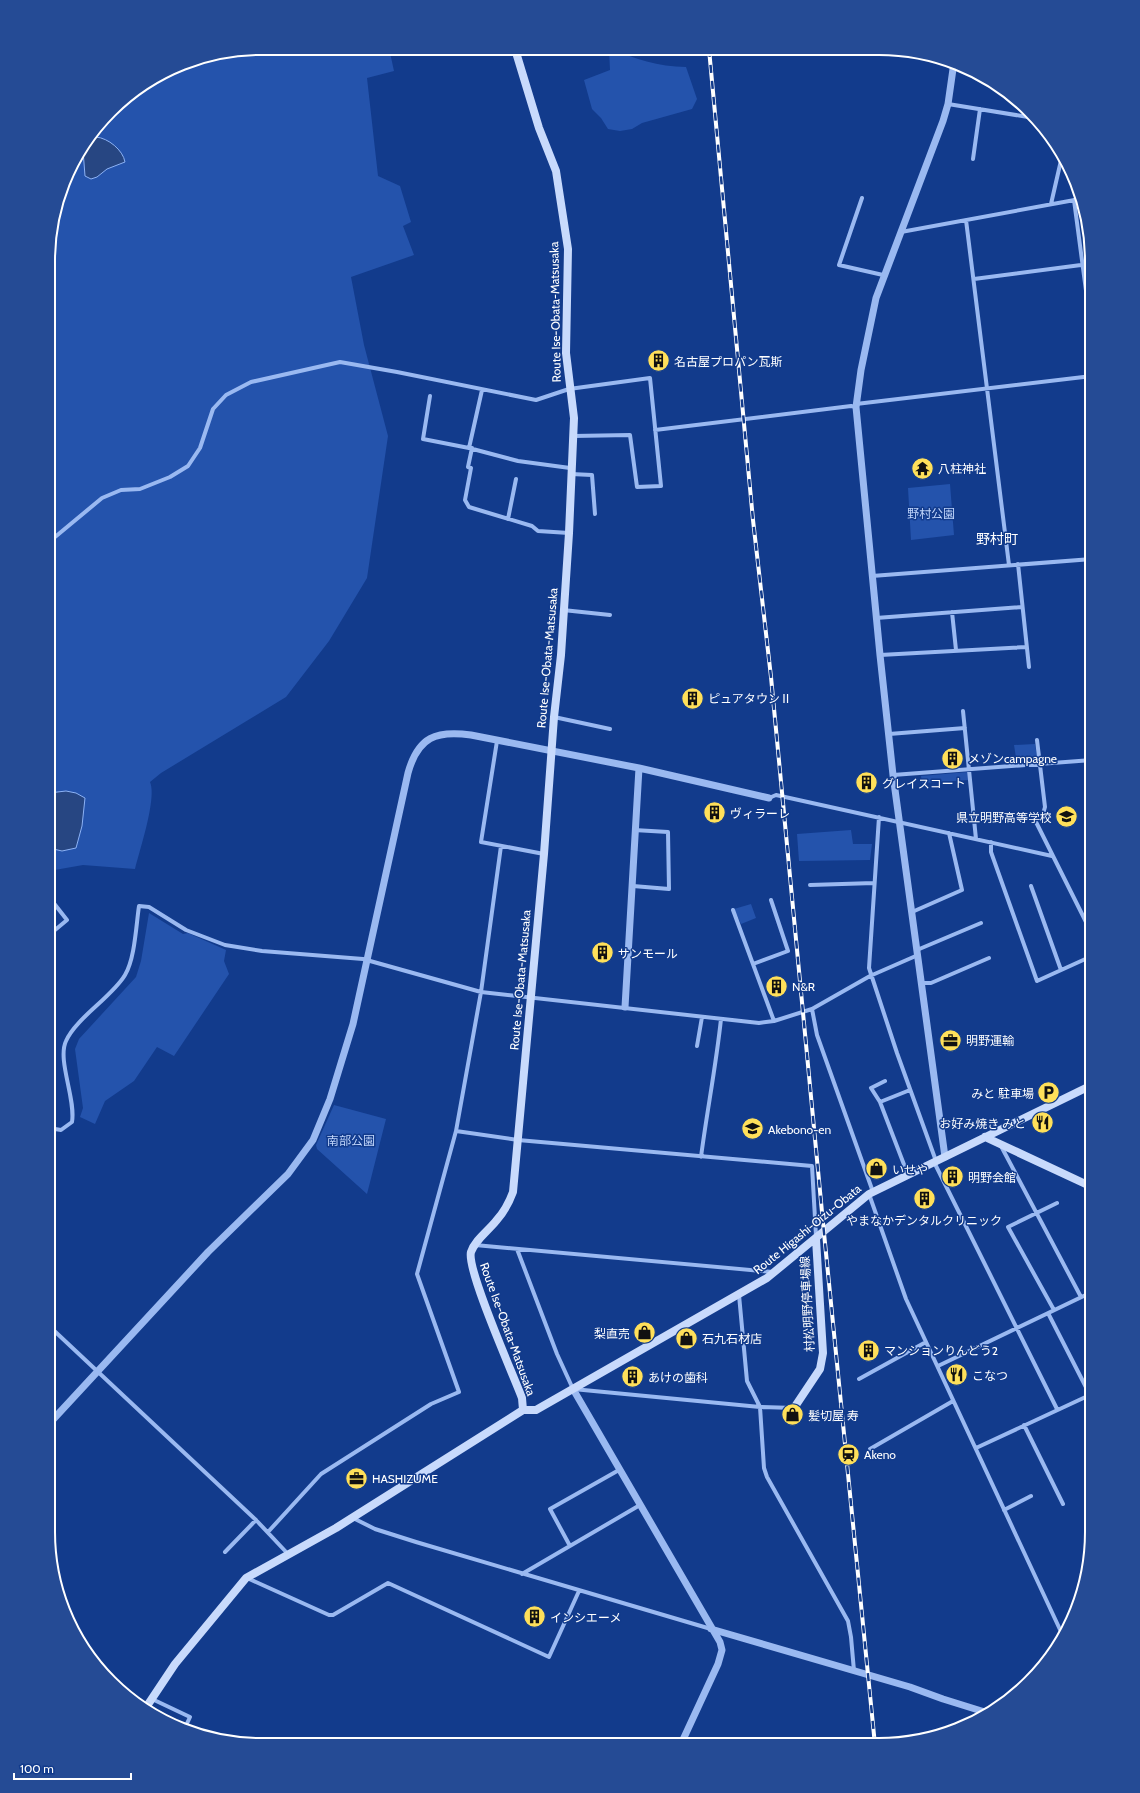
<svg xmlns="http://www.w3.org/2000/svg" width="1140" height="1793" font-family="Cabin,'Noto Sans JP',sans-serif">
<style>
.green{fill:#2453ac}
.water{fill:#274682;stroke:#8cb2f5}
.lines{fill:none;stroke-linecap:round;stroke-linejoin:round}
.minor{stroke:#9ab9f1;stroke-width:4}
.tertiary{stroke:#9ab9f1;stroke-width:7}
.secondary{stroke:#c8dafc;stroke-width:8}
.rail-casing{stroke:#fff;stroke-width:4}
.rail{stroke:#123b8c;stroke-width:2.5;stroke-dasharray:8;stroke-linecap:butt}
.labels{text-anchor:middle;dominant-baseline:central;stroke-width:3;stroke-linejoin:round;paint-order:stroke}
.street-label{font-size:12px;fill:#fff;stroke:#123b8c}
.poi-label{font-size:12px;fill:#fff;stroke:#123b8c;text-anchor:start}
.park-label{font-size:12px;fill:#c1d6fc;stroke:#123b8c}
.quarter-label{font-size:14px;fill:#fff;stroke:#123b8c}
.rim{fill:none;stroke:#fff;stroke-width:2}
</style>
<rect width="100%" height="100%" fill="#123b8c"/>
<!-- green -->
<path class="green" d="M261,48H389L394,71L367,78L378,176L400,186L411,222L403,226L414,255L351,277L364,345L388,436L367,578L329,641L286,697L161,773L150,782C157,798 140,849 135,869L83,865L49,871L50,233L70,167L120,101L180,64Z
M609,49C635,58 658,67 686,67L697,99L692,109L642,123L632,129L620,131L608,129L601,118L592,109L584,80L610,70Z
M950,484L954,535L911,540L908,488Z
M1035,744L1038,762L1017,764L1014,745Z
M968,772L969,780L922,783L921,776Z
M851,830L853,844H872L870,860L799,861L797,834Z
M751,904L756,918L741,924L734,909Z
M149,913L183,934L188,933L226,950L224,961L229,974L174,1056L157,1047L134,1081L105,1101L95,1124L80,1117L83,1108L75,1049L79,1039L136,977L141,961Z
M334,1105L386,1119L367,1194L317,1149L316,1145Z"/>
<!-- water -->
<path class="water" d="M96,137C108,138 123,150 125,162L107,169L97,177L91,179L85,176L83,150Z
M66,791L76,793L85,798L82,826L76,848L62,851L49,848V793Z"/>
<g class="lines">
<!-- minor -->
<path class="minor" d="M948,104L1034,118
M973,159L980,109
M862,198L839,265L883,275
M1074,200L1092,336
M1051,204L1062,156
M966,220L1009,565
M901,232L1080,199
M974,279L1081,265
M430,396L423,439L469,448L482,390
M856,404L1092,376
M655,430L851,406L856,407
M469,448L518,461L570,468
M472,448L468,467L471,468L465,500L469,507L532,526L538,531L569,533
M571,474L592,475L595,514
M508,519L516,479
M49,542L102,498L121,490L140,489L170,477L188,466L200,448L213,409L226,395L251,382L340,362L397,372L536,400L569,389L650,378L661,486L637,487L630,435L573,436
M1018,564L1029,667
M872,576L1092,559
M563,610L610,615
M952,612L956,650
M876,618L1022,607
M880,655L1026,647
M963,711L976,839
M554,717L610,729
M889,734L965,728
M1037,740L1045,807L1043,814L1035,820L1092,934
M497,741L481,842L544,854
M893,775L1092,760
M769,798L776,795L1052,856
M879,817L869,968L897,1053L936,1161
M991,842V852L1037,981L1092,956
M810,885L874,883
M633,886L669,889L668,832L634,830
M1031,886L1061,970
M733,910L774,1021
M912,912L962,890L949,833
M49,935L67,920L49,897
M917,950L981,923
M753,964L788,951L771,900
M922,983H931L989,958
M812,1009L817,1035L873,1192
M697,1046L702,1017
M880,1102L871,1088L885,1081
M49,1128L61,1130L72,1122C76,1099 57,1060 66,1041C76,1018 112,997 125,975C135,958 136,926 139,906L149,907L186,930L225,945L262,951L363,959L481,992L759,1023L774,1021L812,1009L870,976L918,955
M456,1131L518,1140L812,1166L816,1236
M1001,1146L1081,1297
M701,1157C707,1111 716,1066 721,1019
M934,1162L1057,1409
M908,1175L880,1102L910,1090
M869,1194L906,1299L1063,1636
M475,1245L773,1272
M517,1249L557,1354L573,1389L760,1407L794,1408
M739,1295L747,1381L760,1407L764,1468L767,1477L848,1621L851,1637L854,1671
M1054,1310L1008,1227L1057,1203
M1048,1313L1092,1399
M48,1325L256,1520L288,1554
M938,1366L1092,1292
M859,1379L926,1342
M1024,1425L1063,1504
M976,1448L1092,1394
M870,1449L953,1401
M1004,1510L1031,1496
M353,1518L375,1529L416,1542L711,1629
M268,1532L321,1474L431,1404L459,1392L417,1274L456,1131L481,992L501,846
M570,1546L550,1509L619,1470
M225,1552L256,1520
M522,1574L640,1505
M247,1578L329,1615H333L388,1583L549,1657L579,1591
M152,1699L190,1717L184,1730"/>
<!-- tertiary -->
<path class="tertiary" d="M625,1007L639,768
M945,1157L893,775L880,655L856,407L861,370L876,298L943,121L948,104L954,62
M573,1389L720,1642L722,1650L718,1664L681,1744
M48,1425L208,1252L288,1174L313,1140L330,1099L353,1024L408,773C418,737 436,730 471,735L639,768L769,798
M711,1629L910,1687L943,1699L988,1713"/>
<!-- secondary -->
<path class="secondary" d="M515,49L539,128L556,171L568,249L566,353L574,418L569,533L561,655L554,717L544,854L513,1192C509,1203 504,1212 496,1221C488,1231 475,1240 471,1252C466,1269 513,1374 522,1398L523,1410
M985,1137L1092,1187
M794,1408L820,1369L823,1353L816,1239
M523,1410H536L767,1278L869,1194L1092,1085
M145,1709L175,1664L246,1578L336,1528L523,1410"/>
<defs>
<path id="rail" d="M709,49L753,520L771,677L824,1233L875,1745"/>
</defs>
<!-- rail casing -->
<use href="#rail" class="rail-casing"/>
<!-- rail -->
<use href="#rail" class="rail"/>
</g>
<!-- icons -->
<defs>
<symbol id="building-disc" viewBox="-11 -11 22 22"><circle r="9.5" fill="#ffe05a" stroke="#123b8c"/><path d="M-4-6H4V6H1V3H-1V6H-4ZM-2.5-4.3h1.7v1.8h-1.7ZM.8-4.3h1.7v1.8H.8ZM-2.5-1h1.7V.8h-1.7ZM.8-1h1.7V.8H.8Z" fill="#111"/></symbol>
<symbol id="temple-disc" viewBox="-11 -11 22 22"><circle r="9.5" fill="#ffe05a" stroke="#123b8c"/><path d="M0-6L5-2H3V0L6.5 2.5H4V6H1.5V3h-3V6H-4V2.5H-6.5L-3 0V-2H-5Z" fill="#111"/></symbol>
<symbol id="school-disc" viewBox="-11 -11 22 22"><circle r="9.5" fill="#ffe05a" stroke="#123b8c"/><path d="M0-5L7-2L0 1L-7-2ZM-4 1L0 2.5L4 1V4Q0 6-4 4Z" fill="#111"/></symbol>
<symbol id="office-disc" viewBox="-11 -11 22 22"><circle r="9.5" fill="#ffe05a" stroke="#123b8c"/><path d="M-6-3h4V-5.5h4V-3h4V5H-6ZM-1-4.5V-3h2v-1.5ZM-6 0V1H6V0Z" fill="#111"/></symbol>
<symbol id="parking-disc" viewBox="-11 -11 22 22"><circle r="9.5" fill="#ffe05a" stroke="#123b8c"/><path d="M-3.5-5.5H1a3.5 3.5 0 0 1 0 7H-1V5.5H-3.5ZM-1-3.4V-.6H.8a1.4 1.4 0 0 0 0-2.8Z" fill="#111"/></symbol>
<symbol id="restaurant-disc" viewBox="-11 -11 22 22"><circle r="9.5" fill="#ffe05a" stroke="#123b8c"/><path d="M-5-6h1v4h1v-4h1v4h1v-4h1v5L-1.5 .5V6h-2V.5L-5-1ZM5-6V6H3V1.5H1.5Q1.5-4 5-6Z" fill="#111"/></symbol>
<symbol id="shop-disc" viewBox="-11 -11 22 22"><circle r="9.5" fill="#ffe05a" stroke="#123b8c"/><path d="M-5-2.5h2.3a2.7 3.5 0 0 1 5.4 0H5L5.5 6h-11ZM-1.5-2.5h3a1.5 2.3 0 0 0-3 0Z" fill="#111"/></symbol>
<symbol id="station-disc" viewBox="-11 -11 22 22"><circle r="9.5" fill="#ffe05a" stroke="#123b8c"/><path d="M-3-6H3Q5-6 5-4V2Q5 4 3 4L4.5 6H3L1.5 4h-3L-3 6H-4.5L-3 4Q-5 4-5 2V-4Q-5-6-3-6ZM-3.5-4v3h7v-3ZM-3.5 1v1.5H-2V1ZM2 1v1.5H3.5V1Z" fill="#111"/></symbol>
</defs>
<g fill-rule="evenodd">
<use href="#building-disc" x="646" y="348" width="25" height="25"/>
<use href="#temple-disc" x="910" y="456" width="25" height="25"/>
<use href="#building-disc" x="680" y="686" width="25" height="25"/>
<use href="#building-disc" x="940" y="746" width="25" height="25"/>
<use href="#building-disc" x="854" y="770" width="25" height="25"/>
<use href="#building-disc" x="702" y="800" width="25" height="25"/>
<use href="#school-disc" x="1054" y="804" width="25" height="25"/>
<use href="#building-disc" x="590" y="940" width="25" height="25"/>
<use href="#building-disc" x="764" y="974" width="25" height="25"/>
<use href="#office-disc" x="938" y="1028" width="25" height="25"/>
<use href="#parking-disc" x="1036" y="1080" width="25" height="25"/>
<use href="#restaurant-disc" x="1030" y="1110" width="25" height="25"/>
<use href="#school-disc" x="740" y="1116" width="25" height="25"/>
<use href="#shop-disc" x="864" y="1156" width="25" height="25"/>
<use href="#building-disc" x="940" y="1164" width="25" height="25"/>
<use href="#building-disc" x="912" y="1186" width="25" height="25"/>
<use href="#shop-disc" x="632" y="1320" width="25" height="25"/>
<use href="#shop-disc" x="674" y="1326" width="25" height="25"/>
<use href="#building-disc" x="856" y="1338" width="25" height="25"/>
<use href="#restaurant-disc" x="944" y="1362" width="25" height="25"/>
<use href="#building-disc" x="620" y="1364" width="25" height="25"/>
<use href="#shop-disc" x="780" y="1402" width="25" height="25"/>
<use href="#station-disc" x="836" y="1442" width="25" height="25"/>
<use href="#office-disc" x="344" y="1466" width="25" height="25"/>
<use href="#building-disc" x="522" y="1604" width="25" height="25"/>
</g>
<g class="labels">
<!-- street labels -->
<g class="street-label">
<text transform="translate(555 312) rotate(-91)">Route Ise-Obata-Matsusaka</text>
<text transform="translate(547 658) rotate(-85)">Route Ise-Obata-Matsusaka</text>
<text transform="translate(520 980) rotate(-85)">Route Ise-Obata-Matsusaka</text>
<text transform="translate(807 1229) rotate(-39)">Route Higashi-Oizu-Obata</text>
<text transform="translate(807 1304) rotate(-93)">村松明野停車場線</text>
<text transform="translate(508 1329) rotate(70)">Route Ise-Obata-Matsusaka</text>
</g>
<!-- poi labels -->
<g class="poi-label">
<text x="674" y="361">名古屋プロパン瓦斯</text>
<text x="938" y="468">八柱神社</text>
<text x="708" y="698">ピュアタウンⅡ</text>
<text x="968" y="758">メゾンcampagne</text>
<text x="882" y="783">グレイスコート</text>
<text x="730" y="813">ヴィラーレ</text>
<text x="1052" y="817" text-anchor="end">県立明野高等学校</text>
<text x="618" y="953">サンモール</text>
<text x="792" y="986">N&amp;R</text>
<text x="966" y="1040">明野運輸</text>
<text x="1034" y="1093" text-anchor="end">みと 駐車場</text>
<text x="1026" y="1123" text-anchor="end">お好み焼き みと</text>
<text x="768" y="1129">Akebono-en</text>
<text x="892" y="1169">いせや</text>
<text x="968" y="1177">明野会館</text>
<text x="924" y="1220" text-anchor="middle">やまなかデンタルクリニック</text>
<text x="630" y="1333" text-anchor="end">梨直売</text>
<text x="702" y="1338">石九石材店</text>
<text x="884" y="1350">マンションりんどう2</text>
<text x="972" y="1375">こなつ</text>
<text x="648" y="1377">あけの歯科</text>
<text x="808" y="1415">髪切屋 寿</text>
<text x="864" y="1454">Akeno</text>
<text x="372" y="1478">HASHIZUME</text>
<text x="550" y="1617">インシエーメ</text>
</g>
<!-- park labels -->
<g class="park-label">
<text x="931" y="513">野村公園</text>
<text x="351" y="1140">南部公園</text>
</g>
<!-- quarter labels -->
<g class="quarter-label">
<text x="997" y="539">野村町</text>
</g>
</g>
<!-- crop -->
<path d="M0 0H1140V1793H0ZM261 55H879A206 206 0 0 1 1085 261V1532A206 206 0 0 1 879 1738H261A206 206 0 0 1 55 1532V261A206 206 0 0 1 261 55Z" fill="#254b95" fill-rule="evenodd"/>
<path class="rim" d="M261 55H879A206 206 0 0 1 1085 261V1532A206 206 0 0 1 879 1738H261A206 206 0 0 1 55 1532V261A206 206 0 0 1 261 55Z"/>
<!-- scale -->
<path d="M14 1773v6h117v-6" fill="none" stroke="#ffffff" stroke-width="2"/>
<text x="20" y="1773" font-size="12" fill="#ffffff" stroke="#123b8c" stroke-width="3" paint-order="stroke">100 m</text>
</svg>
